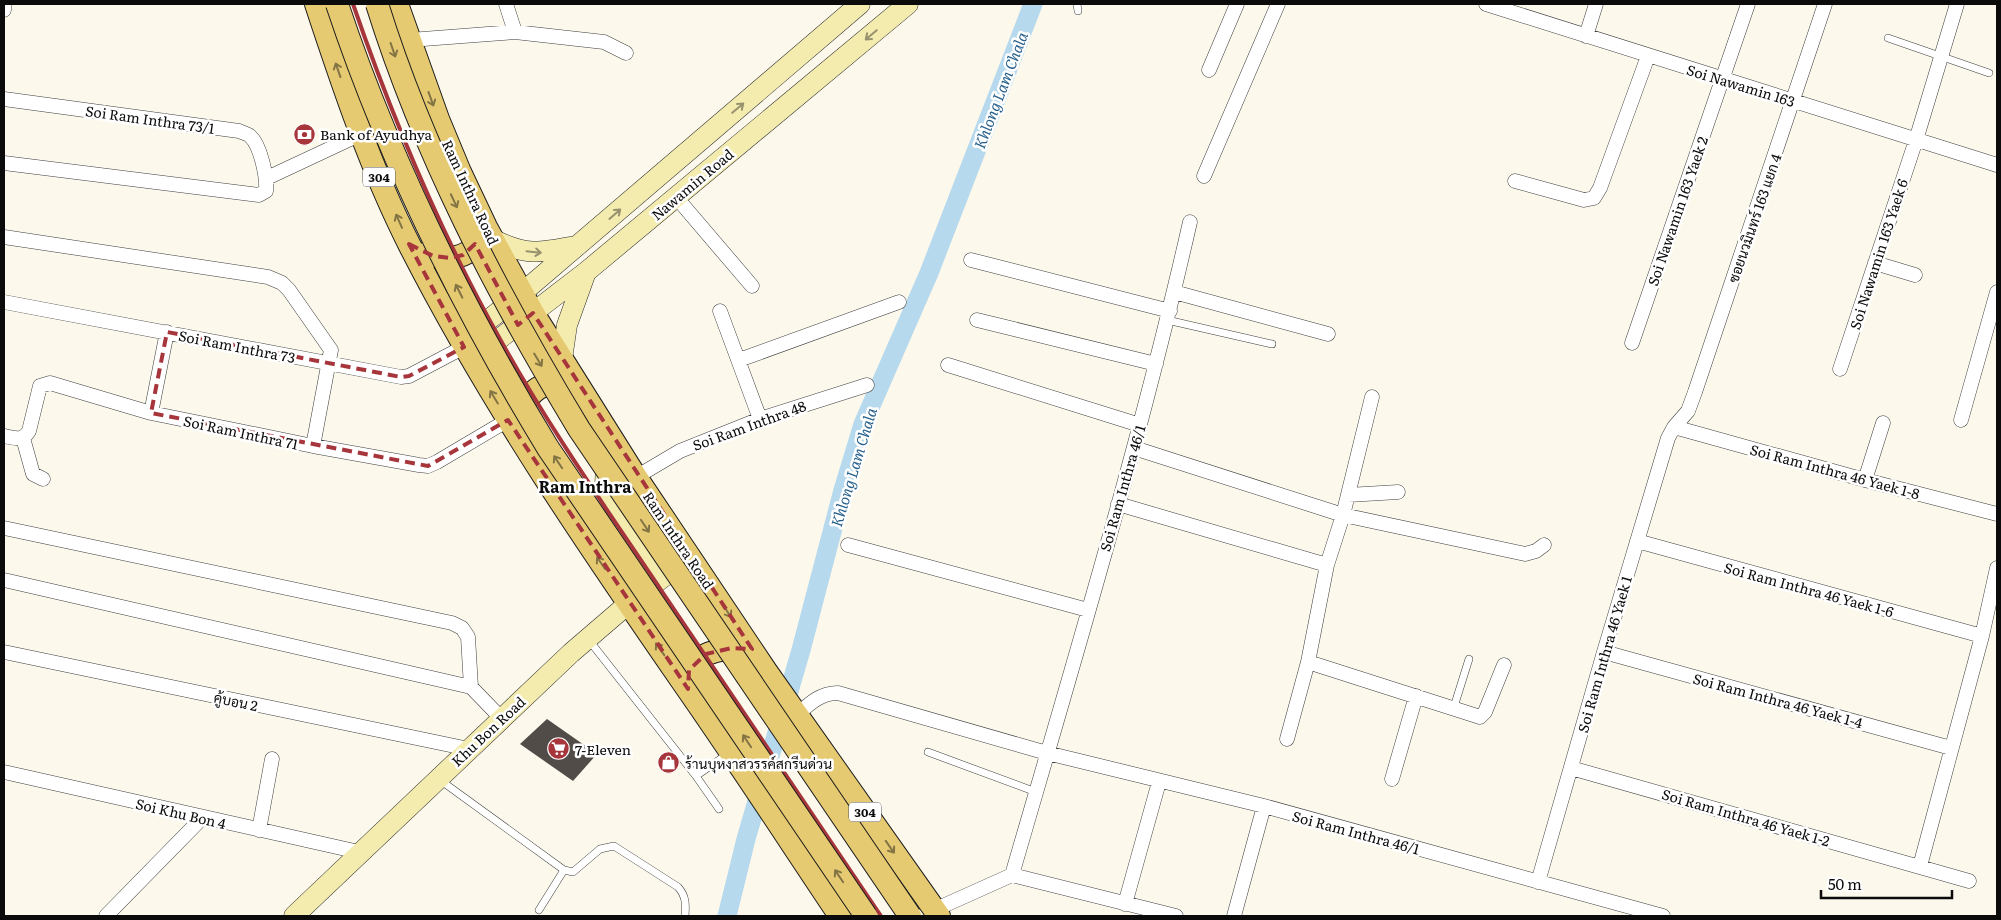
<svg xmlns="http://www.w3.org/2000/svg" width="2001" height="920" font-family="Literata,Sarabun,serif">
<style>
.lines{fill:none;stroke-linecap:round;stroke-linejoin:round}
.canal{stroke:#b7d9ed;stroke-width:19}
.building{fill:#524c49}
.service-casing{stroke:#3e3e3e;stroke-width:8}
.minor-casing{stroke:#3e3e3e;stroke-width:15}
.secondary-casing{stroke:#2d2d2d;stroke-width:21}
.primary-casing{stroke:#1c1c1c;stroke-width:24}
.service{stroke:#fff;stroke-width:7}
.minor{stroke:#fff;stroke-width:14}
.secondary{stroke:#f4ecaf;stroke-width:20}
.primary{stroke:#e6ca72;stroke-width:22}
.rail{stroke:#a7363c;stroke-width:4}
.primary-bridge-casing{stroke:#1c1c1c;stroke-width:24;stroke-linecap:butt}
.primary-bridge{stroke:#e6ca72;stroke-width:22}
.oneway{stroke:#97926d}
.oneway2{stroke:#837444}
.marked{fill:none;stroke:#a7363c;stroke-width:4;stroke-dasharray:10 6;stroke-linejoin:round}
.labels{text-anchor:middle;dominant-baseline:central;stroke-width:5;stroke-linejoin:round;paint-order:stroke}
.shield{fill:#fff;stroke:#545454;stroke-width:1}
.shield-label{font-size:12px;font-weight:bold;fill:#0b0b0b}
.street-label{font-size:14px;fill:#0b0b0b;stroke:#fff}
.poi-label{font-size:14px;fill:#0b0b0b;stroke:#fff;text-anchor:start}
.water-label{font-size:15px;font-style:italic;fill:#265f8b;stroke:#fff}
.quarter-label{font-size:16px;font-weight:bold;fill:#0b0b0b;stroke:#fff}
</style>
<rect width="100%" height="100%" fill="#fcf9ec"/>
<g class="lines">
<!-- canal -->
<path class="canal" d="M727,916L746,839L801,650L843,490L863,424L929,273L1033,4"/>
</g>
<!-- building -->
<path class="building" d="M547,719L597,754L573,781L520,744Z"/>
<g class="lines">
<defs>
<path id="service" d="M1077,4L1078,11
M1888,38L1989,73
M1167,320L1272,344
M588,639L696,776L719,809
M1453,710L1469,659
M928,752L1036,792
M696,776L729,753
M440,780L564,870L573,872L600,849L614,846L678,887C686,896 686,904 685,916
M539,910L564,870"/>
<path id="minor" d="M506,4L515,32
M1486,4L1997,165
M4,10V4
M1586,36L1596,4
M410,40L515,32L604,42L626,53
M1209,70L1237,4
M4,99L239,131C243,133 248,134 250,136C261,146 267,177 266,191L259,195L4,163
M1204,176L1278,4
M267,178L361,134
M1515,181L1584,200L1594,198L1600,188L1648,56
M676,197L752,286
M4,237L268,277L282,283L289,290L331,350L313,446
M971,260L1170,311
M1875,263L1915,275
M1174,292L1328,334
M4,302L401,377L409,376L464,347
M720,311L760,419
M977,320L1156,364
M1632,343L1748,4
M739,360L899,302
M948,365L1140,425
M1840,369L1916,140L1957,4
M151,413L167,332
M1961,420L1997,292
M1674,427L1865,480L1997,514
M4,436C15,438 22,442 29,431L40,386L50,383L151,413L313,446L419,465L428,466L437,462L508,420
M23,438L33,474L43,479
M1134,448L1343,515L1525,554L1536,551L1544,545
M636,477L680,451L760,419L867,385
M1865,480L1883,423
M1348,495L1398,492
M1118,504L1327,565
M4,528L452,623L462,628L468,637L471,687
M1637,541L1982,636
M848,545L1088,610
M4,580L471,687L501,718
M4,652L469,749
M1604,652L1951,748
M1308,662L1480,717L1485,712L1504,665
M797,715C809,704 820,693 838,693L1047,753L1264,806L1663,916
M1287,739L1308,662L1327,565L1343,515L1372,397
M1571,768L1969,881
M4,772L359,852
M1392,779L1416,696
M259,830L272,759
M1920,866L1982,636L1997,568
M1012,875C1075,658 1140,442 1190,222
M1538,882L1604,652L1668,438L1674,427L1688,411L1695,392L1825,4
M1125,904L1159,782
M934,910L1012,875L1176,916
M106,916L202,818
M1234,916L1264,806"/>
<path id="secondary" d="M492,239C527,256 539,253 576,246
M467,337L522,293L860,4
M477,356L586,272L908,4
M562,359L567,325L586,272
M606,463L605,486L610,499L654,571L653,584
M294,916L571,653L628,604L687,559"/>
<path id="primary" d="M316,4C343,86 371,169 410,246C489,401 587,544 686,687C739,763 789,840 840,916
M397,4L438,119L460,172L486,227L533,313L636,477L766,671L939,916
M427,253C441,260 460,260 472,249C478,243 481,235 485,228
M518,424C521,406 531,386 551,384C557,384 564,387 570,388
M687,681C689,652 724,647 746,649"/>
</defs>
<!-- service casing -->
<use href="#service" class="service-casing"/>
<!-- minor casing -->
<use href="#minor" class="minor-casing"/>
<!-- secondary casing -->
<use href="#secondary" class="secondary-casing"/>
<!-- primary casing -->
<use href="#primary" class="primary-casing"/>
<!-- service -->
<use href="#service" class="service"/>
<!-- minor -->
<use href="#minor" class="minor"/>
<!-- secondary -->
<use href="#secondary" class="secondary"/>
<!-- primary -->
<use href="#primary" class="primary"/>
<!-- rail -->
<path class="rail" d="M353,4C393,120 440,232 500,339C548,426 606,508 661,590C734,699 808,807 881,916"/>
<defs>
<path id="primary-bridge" d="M337,4C389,160 462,307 548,448L866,916
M377,4C424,155 498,295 579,429L910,916"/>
</defs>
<!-- primary-bridge casing -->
<use href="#primary-bridge" class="primary-bridge-casing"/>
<!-- primary-bridge -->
<use href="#primary-bridge" class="primary-bridge"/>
</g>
<!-- one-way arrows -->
<defs><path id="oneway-shaft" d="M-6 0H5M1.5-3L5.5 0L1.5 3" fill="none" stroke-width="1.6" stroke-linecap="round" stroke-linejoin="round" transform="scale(1.25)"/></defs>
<g class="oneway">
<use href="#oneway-shaft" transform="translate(871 35) rotate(140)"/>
<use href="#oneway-shaft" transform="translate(738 108) rotate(-40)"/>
<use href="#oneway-shaft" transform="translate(615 214) rotate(-41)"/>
<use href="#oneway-shaft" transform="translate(534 252) rotate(6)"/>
</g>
<g class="oneway2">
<use href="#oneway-shaft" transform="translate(393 50) rotate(71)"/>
<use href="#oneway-shaft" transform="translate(338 70) rotate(-109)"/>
<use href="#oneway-shaft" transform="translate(431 99) rotate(70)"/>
<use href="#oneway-shaft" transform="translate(454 201) rotate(65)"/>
<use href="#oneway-shaft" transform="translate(399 221) rotate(-114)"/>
<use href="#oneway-shaft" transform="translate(459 291) rotate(-117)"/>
<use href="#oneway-shaft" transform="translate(538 360) rotate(59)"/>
<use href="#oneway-shaft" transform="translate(494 397) rotate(-121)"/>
<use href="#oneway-shaft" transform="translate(558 462) rotate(-124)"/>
<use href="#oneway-shaft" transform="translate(645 526) rotate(56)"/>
<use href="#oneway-shaft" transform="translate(601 563) rotate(-124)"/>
<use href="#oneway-shaft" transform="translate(727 611) rotate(57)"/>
<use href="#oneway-shaft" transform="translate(660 649) rotate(-125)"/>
<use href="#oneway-shaft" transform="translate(747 741) rotate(-124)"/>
<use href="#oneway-shaft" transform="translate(890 847) rotate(55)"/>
<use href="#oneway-shaft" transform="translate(839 876) rotate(-124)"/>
</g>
<!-- marked area -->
<path class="marked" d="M409,244L433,256L450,258L463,255L475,244L518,325L533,313L752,649L732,648L706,654L689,670L688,689L508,420L428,466L151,413L167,332L401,377L409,376L464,347Z"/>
<!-- icons -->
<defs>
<symbol id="bank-disc" viewBox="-11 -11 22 22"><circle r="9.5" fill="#a7363c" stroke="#fff"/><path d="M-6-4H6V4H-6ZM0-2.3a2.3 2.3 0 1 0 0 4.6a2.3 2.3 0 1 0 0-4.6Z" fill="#fff"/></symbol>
<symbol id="supermarket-disc" viewBox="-11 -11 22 22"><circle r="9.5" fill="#a7363c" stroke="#fff"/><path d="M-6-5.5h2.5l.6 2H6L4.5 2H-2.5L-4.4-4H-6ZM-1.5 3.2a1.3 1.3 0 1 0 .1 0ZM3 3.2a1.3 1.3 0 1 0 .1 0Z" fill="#fff"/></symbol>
<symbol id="shop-disc" viewBox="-11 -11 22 22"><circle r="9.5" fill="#a7363c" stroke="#fff"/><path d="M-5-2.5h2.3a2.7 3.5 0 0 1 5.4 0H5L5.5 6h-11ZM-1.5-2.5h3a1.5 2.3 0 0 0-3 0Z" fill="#fff"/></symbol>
</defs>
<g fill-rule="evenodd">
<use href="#bank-disc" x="292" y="122" width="25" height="25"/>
<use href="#supermarket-disc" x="546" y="736" width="25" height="25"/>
<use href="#shop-disc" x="656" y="750" width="25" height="25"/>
</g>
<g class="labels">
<!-- shield labels -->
<g class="shield">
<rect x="363" y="167.5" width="32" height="19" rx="4"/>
<rect x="849" y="802.5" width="32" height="19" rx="4"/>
</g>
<g class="shield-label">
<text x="379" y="177">304</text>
<text x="865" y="812">304</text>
</g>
<!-- street labels -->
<g class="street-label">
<text transform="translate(1741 85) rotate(17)">Soi Nawamin 163</text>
<text transform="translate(150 119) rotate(8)">Soi Ram Inthra 73/1</text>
<text transform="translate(692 184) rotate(-40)">Nawamin Road</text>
<text transform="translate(471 192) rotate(65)">Ram Inthra Road</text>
<text transform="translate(1677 211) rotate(-71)">Soi Nawamin 163 Yaek 2</text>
<text transform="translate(1754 218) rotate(-71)">ซอยนวมินทร์ 163 แยก 4</text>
<text transform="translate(1878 254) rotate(-72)">Soi Nawamin 163 Yaek 6</text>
<text transform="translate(237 346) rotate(11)">Soi Ram Inthra 73</text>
<text transform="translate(749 425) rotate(-20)">Soi Ram Inthra 48</text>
<text transform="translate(241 432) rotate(12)">Soi Ram Inthra 71</text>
<text transform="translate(1835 471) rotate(15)">Soi Ram Inthra 46 Yaek 1-8</text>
<text transform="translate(1122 488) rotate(-74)">Soi Ram Inthra 46/1</text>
<text transform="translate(679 540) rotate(56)">Ram Inthra Road</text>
<text transform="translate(1809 589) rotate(15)">Soi Ram Inthra 46 Yaek 1-6</text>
<text transform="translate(1604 654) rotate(-74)">Soi Ram Inthra 46 Yaek 1</text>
<text transform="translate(1778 700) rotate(15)">Soi Ram Inthra 46 Yaek 1-4</text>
<text transform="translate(236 701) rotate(12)">คู้บอน 2</text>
<text transform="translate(488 731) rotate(-43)">Khu Bon Road</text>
<text transform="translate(181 813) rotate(13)">Soi Khu Bon 4</text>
<text transform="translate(1746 817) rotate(16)">Soi Ram Inthra 46 Yaek 1-2</text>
<text transform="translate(1356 832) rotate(15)">Soi Ram Inthra 46/1</text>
</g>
<!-- poi labels -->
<g class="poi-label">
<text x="320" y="134">Bank of Ayudhya</text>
<text x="575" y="749">7-Eleven</text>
<text x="685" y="763">ร้านบุหงาสวรรค์สกรีนด่วน</text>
</g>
<!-- water labels -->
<g class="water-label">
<text transform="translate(1000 90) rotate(-69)">Khlong Lam Chala</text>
<text transform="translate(853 467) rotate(-73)">Khlong Lam Chala</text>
</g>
<!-- quarter labels -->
<g class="quarter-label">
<text x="585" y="486">Ram Inthra</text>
</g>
</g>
<!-- border -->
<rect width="2001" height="920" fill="none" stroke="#0b0b0b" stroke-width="10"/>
<!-- scale -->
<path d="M1821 890v8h131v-8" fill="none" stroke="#0b0b0b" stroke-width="2.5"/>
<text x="1828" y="890" font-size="15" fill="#0b0b0b" stroke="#ffffff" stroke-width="4" paint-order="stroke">50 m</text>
</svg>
